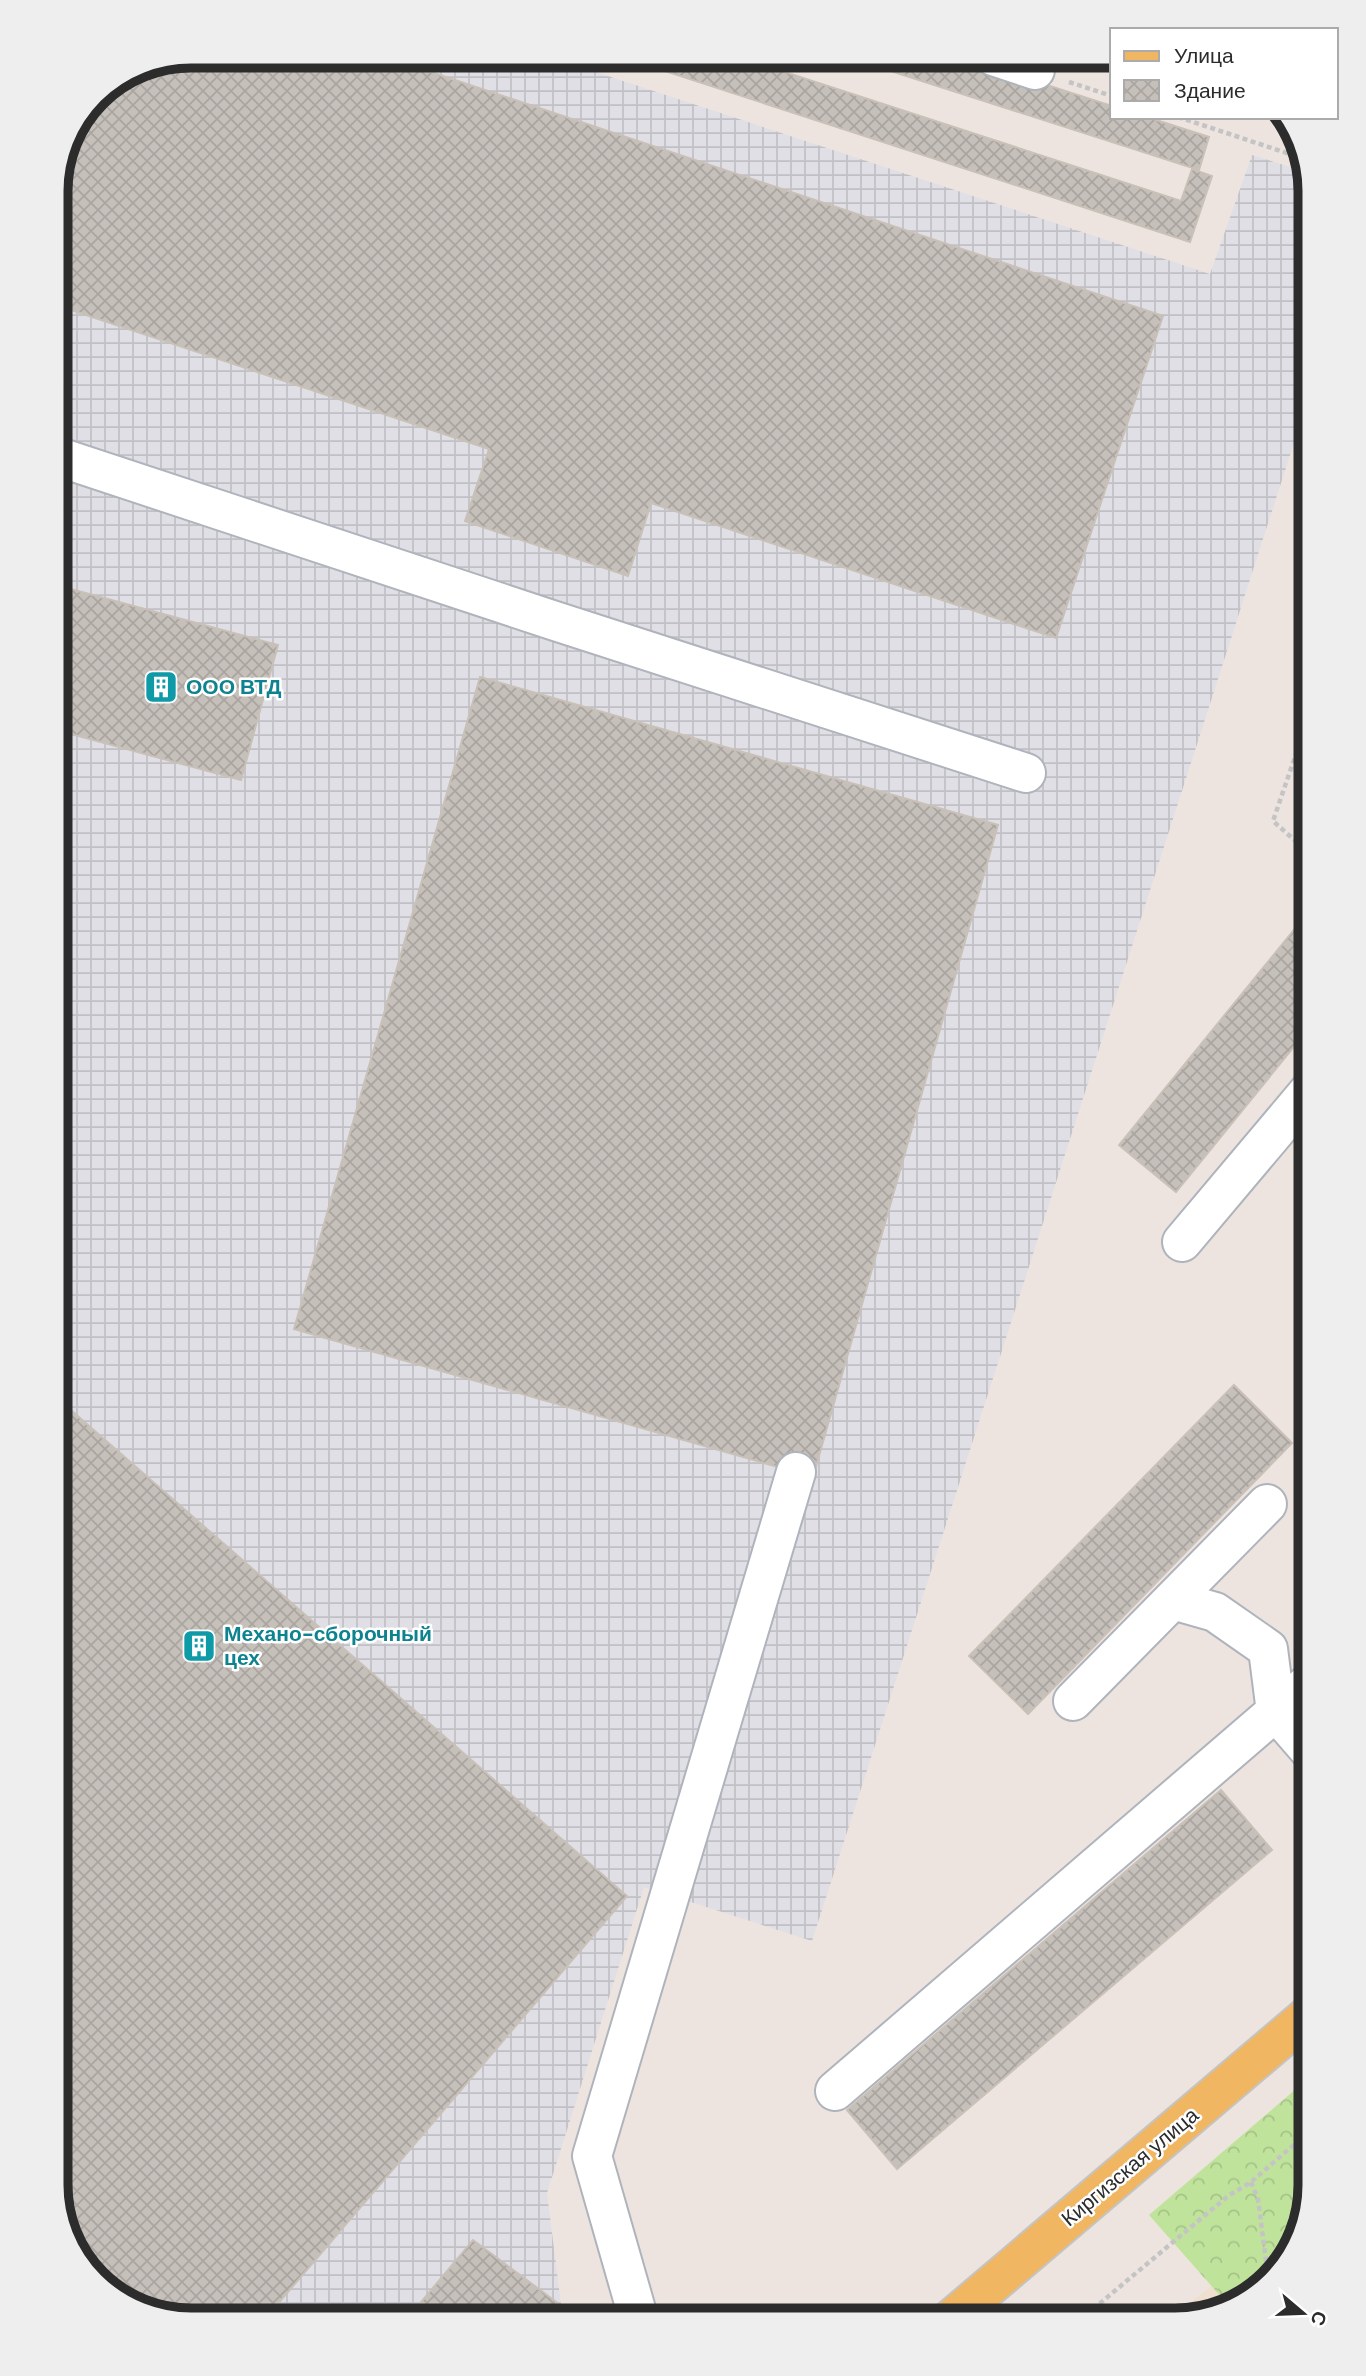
<svg xmlns="http://www.w3.org/2000/svg" width="1366" height="2376" font-family="'DM Sans',sans-serif">
<style>
.industrial{fill:url(#industrial-grid)}
.education{fill:#efdfce}
.forest{fill:url(#forest-crowns)}
.building{fill:url(#building-cross-hatch);stroke:#c9c0b8;stroke-width:2}
.lines{fill:none;stroke-linecap:round;stroke-linejoin:round}
.minor-casing{stroke:#afb4bc;stroke-width:42}
.major-casing{stroke:#c4c4c4;stroke-width:42}
.path{stroke:#c4c4c4;stroke-width:4.5;stroke-dasharray:5 3.5;stroke-linecap:butt}
.minor{stroke:#fff;stroke-width:38}
.major{stroke:#f0b661;stroke-width:38}
.labels{text-anchor:middle;dominant-baseline:central;stroke-width:5;stroke-linejoin:round;paint-order:stroke}
.culture-label{font-size:21px;font-weight:bold;fill:#0d838f;stroke:#fff;text-anchor:start}
.street-label{font-size:21px;fill:#2c2c2c;stroke:#fff}
.rim{fill:none;stroke:#2c2c2c;stroke-width:9}
</style>
<defs>
<pattern id="industrial-grid" width="8" height="8" patternUnits="userSpaceOnUse" patternTransform="scale(1.75)"><rect width="8" height="8" fill="#e0dfe6"/><path d="M0 4h8M4 0v8" fill="none" stroke="#c0c0c5"/></pattern>
<pattern id="forest-crowns" width="20" height="18" patternUnits="userSpaceOnUse" patternTransform="scale(1.75)"><rect width="20" height="18" fill="#c0e39c"/><path d="M2 6a3 3 0 1 1 6 0M12 15a3 3 0 1 1 6 0" fill="none" stroke="#a5c387"/></pattern>
<pattern id="building-cross-hatch" width="8" height="8" patternUnits="userSpaceOnUse" patternTransform="scale(1.75)"><rect width="8" height="8" fill="#c6c0ba"/><path d="M0 0l8 8M0 8l8-8" fill="none" stroke="#aaa5a0"/></pattern>
</defs>
<rect width="100%" height="100%" fill="#ede4df"/>
<!-- industrial -->
<path class="industrial" d="M191,56H547L1210,274L1252,155L1306,172L1310,191V393L812,1941L644,1887L547,2193L563,2320H183L116,2297L70,2244L56,2185V183Z"/>
<!-- education -->
<path class="education" d="M1212,2286L1230,2307L1168,2320Z"/>
<!-- forest -->
<path class="forest" d="M1310,2077V2185L1287,2260L1234,2306L1230,2307L1149,2215Z"/>
<!-- building -->
<path class="building" d="M191,56H383L1163,316L1056,638L651,503L628,576L465,521L489,449L56,305V183L96,95L140,66Z
M619,56H736L1181,201L1192,169L1212,176L1190,242Z
M844,56H957L1112,106V117H1147L1209,137L1199,170Z
M56,585L278,645L241,780L56,730Z
M480,677L998,825L813,1477L294,1329Z
M1310,910V1027L1176,1192L1119,1145Z
M1234,1385L1292,1443L1028,1714L969,1656Z
M56,1397L627,1896L264,2320H183L116,2297L70,2244L56,2185Z
M1221,1790L1272,1850L897,2169L847,2110Z
M473,2240L559,2304L560,2320H406Z"/>
<g class="lines">
<defs>
<path id="minor" d="M993,56L1035,70
M56,456L552,620L1026,773
M1182,1242L1310,1090
M1173,1600L1215,1612L1268,1649L1276,1712L1310,1751
M1073,1701L1267,1504
M835,2091L1310,1682
M639,2320L592,2156L796,1472"/>
<path id="major" d="M950,2320L1310,2014"/>
</defs>
<!-- minor casing -->
<use href="#minor" class="minor-casing"/>
<!-- major casing -->
<use href="#major" class="major-casing"/>
<!-- path -->
<path class="path" d="M1069,82L1112,96
M1178,117L1302,158
M1310,854L1273,821L1310,713
M1251,2182L1258,2199L1268,2276
M1080,2320L1228,2196L1251,2182L1310,2131"/>
<!-- minor -->
<use href="#minor" class="minor"/>
<!-- major -->
<use href="#major" class="major"/>
</g>
<!-- icons -->
<defs>
<symbol id="building-square" viewBox="-11 -11 22 22"><rect x="-9" y="-9" width="18" height="18" rx="4" fill="#0f9aa8" stroke="#fff"/><path d="M-4-6H4V6H1V3H-1V6H-4ZM-2.5-4.3h1.7v1.8h-1.7ZM.8-4.3h1.7v1.8H.8ZM-2.5-1h1.7V.8h-1.7ZM.8-1h1.7V.8H.8Z" fill="#fff"/></symbol>
</defs>
<g fill-rule="evenodd">
<use href="#building-square" x="142" y="668" width="38" height="38"/>
<use href="#building-square" x="180" y="1627" width="38" height="38"/>
</g>
<g class="labels">
<!-- culture labels -->
<g class="culture-label">
<text x="186" y="687">ООО ВТД</text>
<text x="224" y="1634">Механо-сборочный<tspan x="224" dy="24">цех</tspan></text>
</g>
<!-- street labels -->
<g class="street-label">
<text transform="translate(1130 2167) rotate(-40)">Киргизская улица</text>
</g>
</g>
<!-- crop -->
<path d="M0 0H1366V2376H0ZM191 68H1175A123 123 0 0 1 1298 191V2185A123 123 0 0 1 1175 2308H191A123 123 0 0 1 68 2185V191A123 123 0 0 1 191 68Z" fill="#eee" fill-rule="evenodd"/>
<path class="rim" d="M191 68H1175A123 123 0 0 1 1298 191V2185A123 123 0 0 1 1175 2308H191A123 123 0 0 1 68 2185V191A123 123 0 0 1 191 68Z"/>
<!-- legend -->
<rect x="1110" y="28" width="228" height="91" fill="#ffffff" stroke="#ababab" stroke-width="2"/>
<rect x="1124" y="51" width="35" height="10" fill="#f0b661" stroke="#ababab" stroke-width="2"/>
<text x="1174" y="63" font-size="21" fill="#2c2c2c">Улица</text>
<rect x="1124" y="80" width="35" height="21" fill="url(#building-cross-hatch)" stroke="#ababab" stroke-width="2"/>
<text x="1174" y="98" font-size="21" fill="#2c2c2c">Здание</text>
<!-- north arrow -->
<g transform="translate(1303 2313) rotate(109)" stroke="#ffffff" stroke-width="5" paint-order="stroke">
<path d="M0-5L12 26L0 18L-12 26Z" fill="#2c2c2c"/>
<text y="-10" font-size="19" font-weight="bold" text-anchor="middle" fill="#2c2c2c">С</text>
</g>
</svg>
